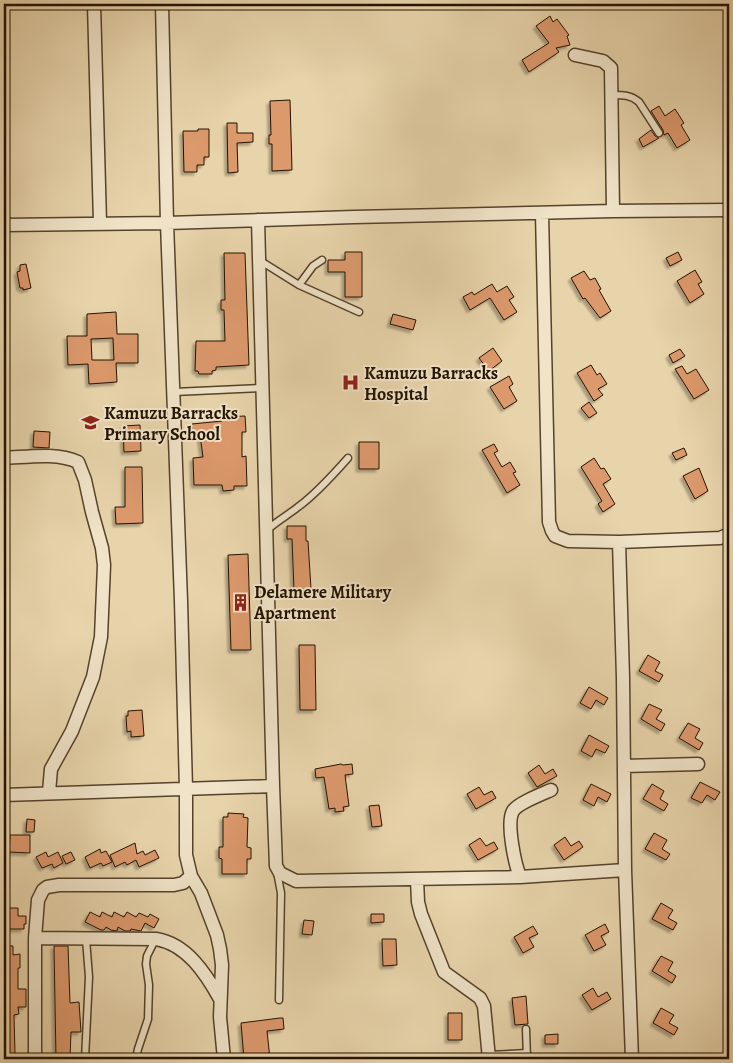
<svg xmlns="http://www.w3.org/2000/svg" width="733" height="1063" font-family="Alegreya,serif">
<style>
.building{fill:#dc996c;stroke:#231200;fill-rule:evenodd;filter:url(#shadow)}
.lines{fill:none;stroke-linecap:round;stroke-linejoin:round}
.service-casing{stroke:#54422b;stroke-width:9}
.minor-casing{stroke:#54422b;stroke-width:15}
.service{stroke:#f0e3c8;stroke-width:6}
.minor{stroke:#f0e3c8;stroke-width:12}
.labels{text-anchor:middle;dominant-baseline:central;stroke-width:4;stroke-linejoin:round;paint-order:stroke}
.poi-label{font-size:18px;font-weight:bold;fill:#231200;stroke:#f0e3c8;text-anchor:start}
</style>
<defs>
<filter id="shadow"><feDropShadow dx="-3" dy="3" stdDeviation="1" flood-color="#0004"/></filter>
</defs>
<rect width="100%" height="100%" fill="#e8d4ab"/>
<filter id="stains"><feTurbulence type="fractalNoise" baseFrequency=".004" numOctaves="4"/><feColorMatrix values="0 0 0 0 .2 0 0 0 0 .09 0 0 0 0 .02 0 0 0 .5 -.17"/></filter>
<radialGradient id="worn" r=".72"><stop offset=".6" stop-color="#630" stop-opacity="0"/><stop offset="1" stop-color="#630" stop-opacity=".3"/></radialGradient>
<!-- building -->
<path class="building" d="M550,16L553,22L557,19L569,35L567,36L570,45L556,48L559,52L529,72L522,60L549,43L536,26Z
M290,100L292,170L272,171V144H269V135H271L270,101Z
M659,106L665,116L675,109L684,123L681,125L690,140L677,148L668,133L664,135L663,130L651,111Z
M227,123H237V133H253V142L237,143L238,172L228,173Z
M198,129H209V157H204V165H197V172H184L183,131H198Z
M651,130L655,136L659,138L643,147L639,139Z
M345,252H362V297H345V272H328V260H345Z
M678,252L682,260L670,266L666,258Z
M224,253H245L249,365L216,367V370L212,371V374H199L198,371H195L196,341H225L224,310H221V300H225Z
M26,264L31,288L23,290V288H20L17,272L20,271V265Z
M695,270L702,282L698,284L704,294L690,303L677,281Z
M584,271L590,280L595,278L601,289L599,290L611,311L600,318L585,298L583,299L571,278Z
M492,284L497,292L507,286L514,297L509,300L517,312L504,320L490,298L470,310L463,297L472,292L474,295Z
M116,312L117,334H138V363H116L117,382L89,384L88,364L68,365L67,336H87V314ZM113,338L114,360H92L91,339Z
M393,314L416,320L413,330L390,324Z
M493,348L502,361L489,371L479,358Z
M680,349L685,356L673,363L669,355Z
M591,365L597,375L600,373L607,384L598,389L603,395L594,401L577,373Z
M682,366L687,374L696,369L709,390L694,399L675,369Z
M509,376L513,384L509,387L517,401L504,409L490,387Z
M589,402L597,413L589,418L581,408Z
M245,416L246,432H242V457L246,456L247,486H234V490L223,491L222,485H194L193,458L203,457L200,435L193,436L192,424L222,421V417Z
M140,425L141,451L124,452L123,426Z
M34,431L50,432L49,448L33,447Z
M359,442H379V469H359Z
M494,444L498,451L494,453L502,467L510,462L516,472L513,473L520,485L507,493L482,450Z
M684,448L687,455L676,460L672,453Z
M594,458L601,469L604,468L611,479L603,484L615,504L603,512L598,504L602,501L581,467Z
M125,467H142L143,523L116,524L115,507H125Z
M699,468L708,491L695,499L683,476Z
M287,526H306V541H308L311,589L294,590L292,539H287Z
M248,554L251,650H231L228,555Z
M299,645H315L316,710H300Z
M648,655L660,662L655,671L663,675L659,682L639,671Z
M589,687L608,698L604,705L596,700L591,709L580,703Z
M649,704L662,710L656,719L665,724L661,731L641,719Z
M142,710L144,736L131,737V731L127,732L126,716H128V711Z
M688,723L700,729L695,738L703,743L699,750L679,738Z
M589,735L609,746L605,753L596,749L592,757L581,751Z
M341,764L343,765L352,764L353,774L345,775L349,806L343,807L344,811L335,812V808L329,809L324,777L316,778L315,769Z
M539,765L545,774L553,769L557,776L537,787L528,773Z
M700,782L720,792L715,800L707,795L702,803L691,798Z
M591,784L611,794L607,802L598,797L594,806L583,800Z
M652,784L664,791L660,799L668,804L664,811L643,799Z
M479,787L484,795L492,791L496,798L476,809L467,794Z
M379,805L382,826L372,827L369,806Z
M228,813L244,814L243,817L248,818L247,847L251,848V859H247V874H222V859L219,858V847H223V817H228Z
M27,819L35,820L34,832H26Z
M654,833L667,840L662,849L670,854L666,860L645,849Z
M10,835H30V853L9,852Z
M565,837L571,846L579,841L583,847L564,860L554,845Z
M480,838L486,846L494,842L498,849L478,860L469,845Z
M135,843L137,854L143,851L145,855L155,850L159,858L139,867L136,860L127,865L125,862L115,867L110,855Z
M100,849L101,853L106,851L112,862L103,866L101,863L90,868L85,857Z
M46,852L48,857L58,852L63,863L54,868L52,864L42,868L36,857Z
M71,852L75,860L66,864L62,856Z
M661,903L673,910L668,918L677,923L673,930L652,919Z
M4,908H18V916H26V924H24V929H4Z
M90,912L100,917L102,912L112,917L114,912L124,917L127,912L136,917L139,913L148,917L150,914L159,919L154,928L145,923L141,931L131,929L130,931H125L118,927L117,931L111,930L106,927L104,930H101L85,922Z
M371,914H384V922L371,923Z
M304,920L314,921L312,935L302,934Z
M605,924L609,932L601,936L606,945L594,951L585,935Z
M533,926L538,934L529,938L534,947L523,953L514,937Z
M382,939H396L397,965L383,966Z
M4,946H13V955L20,954V968H18V989H26V1007H18L19,1014L14,1015L15,1054H6V1052H4Z
M54,946H68L70,1003L79,1002L81,1032H71L70,1059H56Z
M661,956L673,962L668,971L676,976L672,983L652,971Z
M593,988L598,997L607,992L611,999L592,1010L582,995Z
M526,996L528,1024L515,1025L512,998Z
M661,1008L674,1015L669,1023L678,1028L674,1035L653,1023Z
M448,1013H462V1040H448Z
M280,1018H283L284,1029L267,1031L270,1059H244L241,1023Z
M558,1034V1044H545V1035Z"/>
<g class="lines">
<defs>
<path id="service" d="M612,95C623,95 631,95 639,102L659,133
M259,260L299,285L359,312
M299,285L313,266L322,260
M174,392L262,388
M267,530C277,521 288,515 298,507C316,494 333,475 348,458
M277,872L281,893L279,1000
M526,1029L527,1059
M489,1055L527,1053
M85,1059L89,977L86,939
M136,1059L138,1049L148,1019L149,985L146,964L147,956L155,940"/>
<path id="minor" d="M94,4L100,223
M162,4L167,223L181,601L186,789V855L191,876L201,893L217,935L220,949L222,965L220,1017L224,1059
M575,55L603,61L611,68L613,211
M542,213L549,522L552,531L555,536L568,541L619,542L720,538L729,534
M258,220L273,786L276,866L280,873L296,881L520,877L625,870
M4,225L167,223L354,217L613,211L729,210
M4,458C28,457 56,452 78,462L85,480L92,512L102,548L104,565L101,637L93,677L72,731L51,769L49,792
M619,542L623,678L625,870L632,1059
M624,766L698,764
M4,795L273,786
M520,877C515,864 506,823 513,811C518,803 542,794 551,790
M417,880L418,902L421,914L444,972L480,998L484,1006L489,1059
M35,938L156,939C187,944 206,974 220,999
M35,1059V938L38,900L43,890L47,887L59,885H174L183,883L191,876"/>
</defs>
<!-- service casing -->
<use href="#service" class="service-casing"/>
<!-- minor casing -->
<use href="#minor" class="minor-casing"/>
<!-- service -->
<use href="#service" class="service"/>
<!-- minor -->
<use href="#minor" class="minor"/>
</g>
<!-- icons -->
<defs>
<symbol id="hospital-bare" viewBox="-9 -9 18 18"><path d="M-5-5h3v3.5h4V-5h3V5h-3V1.5h-4V5h-3Z" fill="#8f2418" stroke="#f0e3c8" stroke-width="2.5" paint-order="stroke"/></symbol>
<symbol id="school-bare" viewBox="-9 -9 18 18"><path d="M0-5L7-2L0 1L-7-2ZM-4 1L0 2.5L4 1V4Q0 6-4 4Z" fill="#8f2418" stroke="#f0e3c8" stroke-width="2.5" paint-order="stroke"/></symbol>
<symbol id="building-bare" viewBox="-9 -9 18 18"><path d="M-4-6H4V6H1V3H-1V6H-4ZM-2.5-4.3h1.7v1.8h-1.7ZM.8-4.3h1.7v1.8H.8ZM-2.5-1h1.7V.8h-1.7ZM.8-1h1.7V.8H.8Z" fill="#8f2418" stroke="#f0e3c8" stroke-width="2.5" paint-order="stroke"/></symbol>
</defs>
<g fill-rule="evenodd">
<use href="#hospital-bare" x="338" y="370" width="25" height="25"/>
<use href="#school-bare" x="78" y="410" width="25" height="25"/>
<use href="#building-bare" x="228" y="590" width="25" height="25"/>
</g>
<g class="labels">
<!-- poi labels -->
<g class="poi-label">
<text x="364" y="373">Kamuzu Barracks<tspan x="364" dy="21">Hospital</tspan></text>
<text x="104" y="413">Kamuzu Barracks<tspan x="104" dy="21">Primary School</tspan></text>
<text x="254" y="592">Delamere Military<tspan x="254" dy="21">Apartment</tspan></text>
</g>
</g>
<!-- margin -->
<rect width="733" height="1063" fill="none" stroke="#e8d4ab" stroke-width="20"/>
<rect x="5" y="5" width="723" height="1053" fill="none" stroke="#231200" stroke-width="2.5"/>
<rect x="10" y="10" width="713" height="1043" fill="none" stroke="#231200"/>
<rect width="100%" height="100%" filter="url(#stains)"/>
<rect width="100%" height="100%" fill="url(#worn)"/>
</svg>
